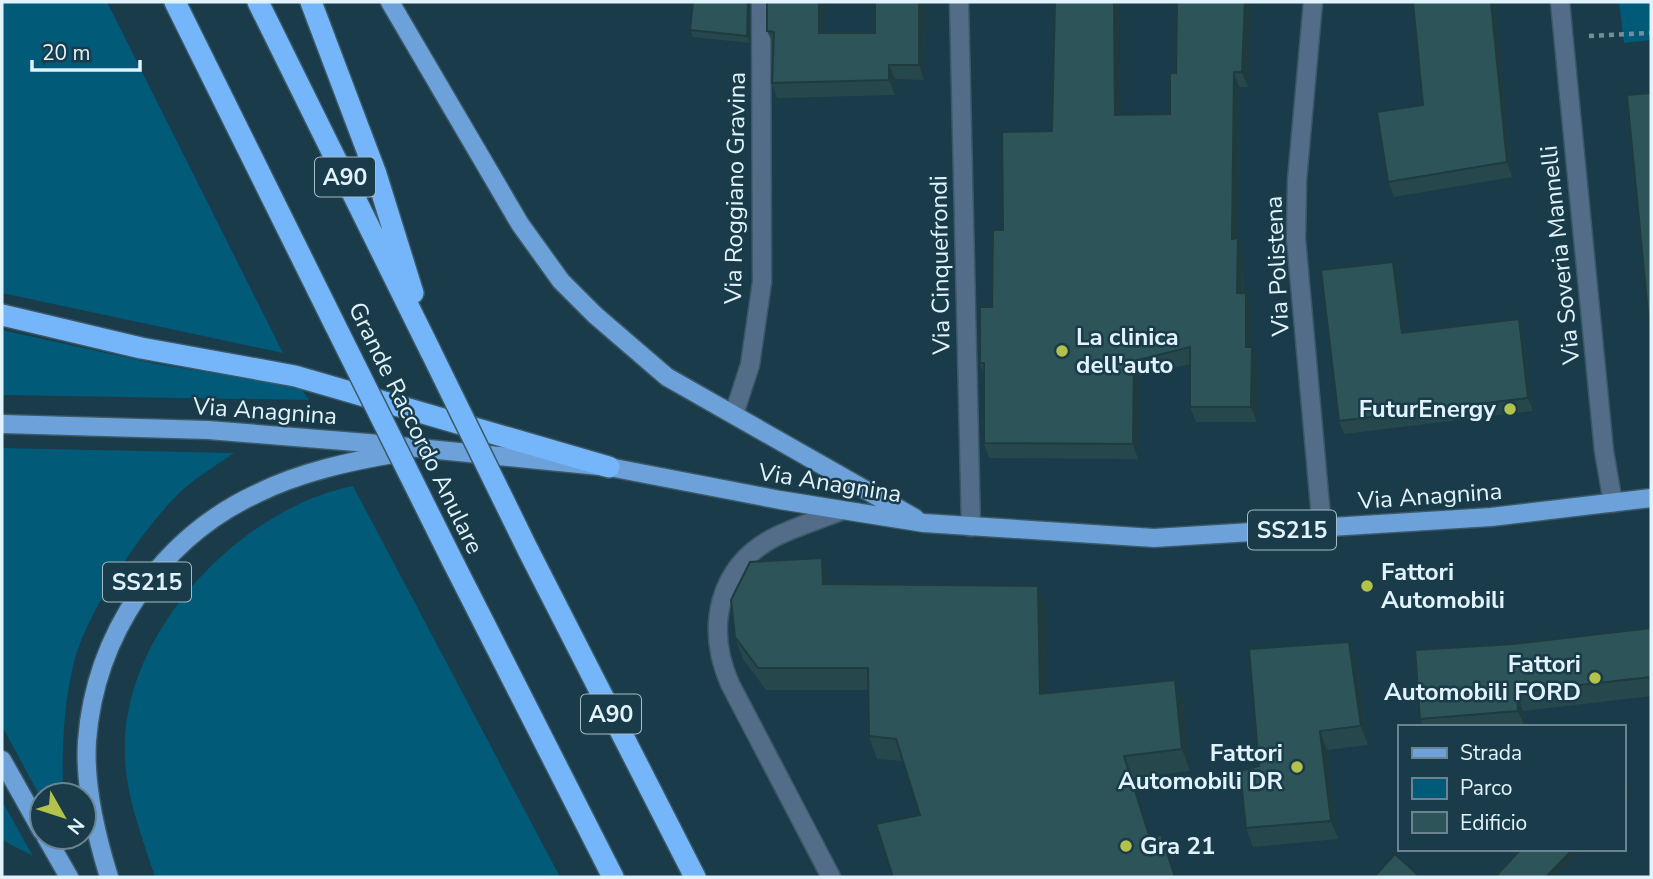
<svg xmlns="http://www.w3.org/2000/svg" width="1653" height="879" font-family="'Nunito Sans',sans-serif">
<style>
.green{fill:#005a78}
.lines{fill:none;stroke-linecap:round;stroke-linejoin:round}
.minor-casing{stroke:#3a5866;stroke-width:21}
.major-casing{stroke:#3a5866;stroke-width:21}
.highway-casing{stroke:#3a5866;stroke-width:24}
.path{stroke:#738e99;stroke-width:4.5;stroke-dasharray:5 5;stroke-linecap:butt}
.minor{stroke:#536d89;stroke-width:18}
.major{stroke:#6ca1da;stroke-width:18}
.highway{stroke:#75b5fa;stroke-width:21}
.highway-bridge-casing{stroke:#3a5866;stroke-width:24;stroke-linecap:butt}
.highway-bridge{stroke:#75b5fa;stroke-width:21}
.wall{fill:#26484d}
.shaded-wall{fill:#1f3b3e}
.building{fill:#2c5459;stroke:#1f3b3e;stroke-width:2}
.poi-dot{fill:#b3c24b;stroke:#1a3b49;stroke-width:2.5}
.labels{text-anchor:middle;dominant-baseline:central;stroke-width:5;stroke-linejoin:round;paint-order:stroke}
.shield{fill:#1a3b49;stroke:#a5bcc6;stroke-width:2}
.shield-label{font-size:23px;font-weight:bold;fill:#e1f3fc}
.street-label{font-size:24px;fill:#e1f3fc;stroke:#1a3b49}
.poi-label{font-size:24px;font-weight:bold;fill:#e1f3fc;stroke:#1a3b49;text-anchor:start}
</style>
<rect width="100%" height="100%" fill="#1a3b49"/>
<!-- green -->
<path class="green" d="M2,2H107L283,353L2,293Z
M1619,2H1651V40L1624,43Z
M2,330L156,364L300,387L309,400L2,395Z
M2,448L234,453C215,466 194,479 178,494C141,531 87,612 74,662C63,707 62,749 63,795H42V800L2,726Z
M353,486L560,877H155C141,833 123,790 125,743C128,627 242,508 353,486Z
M2,801L33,856L2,840Z"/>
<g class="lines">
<defs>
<path id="minor" d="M959,2L971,527
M1313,2L1297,180L1296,239L1322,528
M1560,2L1604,451L1613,503
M734,414L750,365L762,282L761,2
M831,877L730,684C705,627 718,565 777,536C798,526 821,519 843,510"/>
<path id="major" d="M390,2L520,224L561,281L595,315L667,377L915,518
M2,424L208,430L368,443L609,467L780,500L924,523L1154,538L1491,517L1651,498
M2,760L42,831
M46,837L69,877
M109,877C96,835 84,786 87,741C95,635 160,539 256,494C300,472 351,461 399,453"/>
<path id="highway" d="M175,2L335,325
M258,2L431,352
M311,2L376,174L413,293
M2,315L141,348L295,376L609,467
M528,550L695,877
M453,562L613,877"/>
</defs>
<!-- minor casing -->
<use href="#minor" class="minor-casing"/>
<!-- major casing -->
<use href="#major" class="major-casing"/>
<!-- highway casing -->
<use href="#highway" class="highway-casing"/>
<!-- path -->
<path class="path" d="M1589,36L1651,33"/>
<!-- minor -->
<use href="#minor" class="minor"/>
<!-- major -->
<use href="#major" class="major"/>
<!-- highway -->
<use href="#highway" class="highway"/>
<defs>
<path id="highway-bridge" d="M335,325L453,562
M431,352L528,550"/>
</defs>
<!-- highway-bridge casing -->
<use href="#highway-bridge" class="highway-bridge-casing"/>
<!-- highway-bridge -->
<use href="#highway-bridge" class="highway-bridge"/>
</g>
<!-- wall -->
<path class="wall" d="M750,2V43L693,37L690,30Z
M767,2H825L824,33H875V2H925L924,80L895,79V95L777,98L772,83L774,46L767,31Z
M1177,2H1251L1248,87H1239L1238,239L1243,254V293L1252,308L1251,347L1257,362V422H1196L1190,407V364L1139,376L1138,459L989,458L984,443V375L980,363L992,307L1003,230L1052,131L1120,115L1170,114L1176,73Z
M1413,2H1495L1512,177L1394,197L1388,182L1423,105Z
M1393,262L1398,275L1405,332L1519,319L1523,332L1533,411L1344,434L1339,421Z
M822,558L830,581V584L1038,586L1046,608L1048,694L1183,702L1190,771L1132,778L1151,838L1169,857L920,815L903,761L877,759L869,736L868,690H766L743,659L735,637Z
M1651,628V696L1523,711L1525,727H1423L1420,719L1513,644Z
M1356,661L1368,745L1327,750L1338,839L1253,847L1246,828L1259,766Z"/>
<!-- shaded-wall -->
<path class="shaded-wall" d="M748,2H750V43L747,36Z
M819,2H825L824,48L819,33Z
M919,2H925L924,80L919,65Z
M1114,2H1119L1121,130L1115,115Z
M1245,2H1251L1248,87L1242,72Z
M1491,2H1495L1512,177L1507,162Z
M889,65L895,79V95L889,80Z
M1234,72L1239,87L1238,239L1243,254L1242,308L1237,293L1232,239Z
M1393,262L1398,275L1407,346L1402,333Z
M1246,293L1252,308L1251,362L1246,347Z
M1519,319L1523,332L1533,411L1528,398Z
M1252,347L1257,362V422L1251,407Z
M1134,361L1139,376L1138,459L1133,444Z
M822,558L830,581L831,606L823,584Z
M1038,586L1046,608L1049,717L1040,694Z
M1349,642L1356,661L1368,745L1361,726Z
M1175,680L1183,702L1190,771L1182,749Z
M1517,692L1523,711L1525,727L1518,711Z
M1320,731L1327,750L1338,839L1331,821Z
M1124,756L1132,778L1159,860L1150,838Z
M1628,790L1631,797L1623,805V795Z
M1573,849H1582L1555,877H1546Z"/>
<!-- building -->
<path class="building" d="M693,2H748L747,36L690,30Z
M767,2H819V33H875V2H919V65H889V80L772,83L774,32L767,31Z
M1055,2H1114L1115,115L1170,114V73H1176L1177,2H1245L1242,72H1234L1232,239L1238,238L1237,293H1246V347H1252L1251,407H1190V347L1134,361L1133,444L984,443V363H980V307H992L993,230H1003L1002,132L1052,131Z
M1413,2H1491L1507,162L1388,182L1377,112L1423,105Z
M1651,93V325L1649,323L1627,95Z
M1393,262L1402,333L1519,319L1528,398L1339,421L1321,270Z
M822,558L823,584L1038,586L1040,694L1175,680L1182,749L1124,756L1150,838L1161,835L1175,877H893L876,824L920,815L896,739L869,736L868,668H758L735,637L731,600L750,562Z
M1651,628V677L1517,692L1518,711L1420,719L1415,650L1513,644Z
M1349,642L1361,726L1320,731L1331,821L1246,828L1240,771L1259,766L1249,649Z
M1623,786L1628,790L1623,795Z
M1521,849H1573L1546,877H1495Z
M1395,854L1420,877H1374Z"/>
<!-- markers -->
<g class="poi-dot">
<circle cx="1062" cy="351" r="7"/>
<circle cx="1510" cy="409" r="7"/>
<circle cx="1367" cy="586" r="7"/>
<circle cx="1595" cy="678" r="7"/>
<circle cx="1297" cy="767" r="7"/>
<circle cx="1126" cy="846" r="7"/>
</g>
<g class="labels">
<!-- shield labels -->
<g class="shield">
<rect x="315" y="157.5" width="60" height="39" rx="5"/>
<rect x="1248" y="510.5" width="88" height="39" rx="5"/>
<rect x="103" y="562.5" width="88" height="39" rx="5"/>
<rect x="581" y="694.5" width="60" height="39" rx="5"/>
</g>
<g class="shield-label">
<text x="345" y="177">A90</text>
<text x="1292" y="530">SS215</text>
<text x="147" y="582">SS215</text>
<text x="611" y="714">A90</text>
</g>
<!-- street labels -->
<g class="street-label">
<text transform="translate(735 188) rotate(-89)">Via Roggiano Gravina</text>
<text transform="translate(1560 255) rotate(-96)">Via Soveria Mannelli</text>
<text transform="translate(940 265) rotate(-91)">Via Cinquefrondi</text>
<text transform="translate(1277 266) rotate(-93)">Via Polistena</text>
<text transform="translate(265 411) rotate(4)">Via Anagnina</text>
<text transform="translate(416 428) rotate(64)">Grande Raccordo Anulare</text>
<text transform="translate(830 483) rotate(9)">Via Anagnina</text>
<text transform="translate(1430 496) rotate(-4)">Via Anagnina</text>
</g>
<!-- poi labels -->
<g class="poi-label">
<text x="1076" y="337">La clinica<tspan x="1076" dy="28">dell'auto</tspan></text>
<text x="1496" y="409" text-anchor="end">FuturEnergy</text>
<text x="1381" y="572">Fattori<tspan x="1381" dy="28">Automobili</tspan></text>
<text x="1581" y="664" text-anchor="end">Fattori<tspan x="1581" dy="28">Automobili FORD</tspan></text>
<text x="1283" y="753" text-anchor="end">Fattori<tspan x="1283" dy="28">Automobili DR</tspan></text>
<text x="1140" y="846">Gra 21</text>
</g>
</g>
<!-- border -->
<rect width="1653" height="879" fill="none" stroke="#e1f3fc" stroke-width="7"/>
<!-- legend -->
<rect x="1398" y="725" width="228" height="126" fill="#1a3b49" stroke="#6a8591" stroke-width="2"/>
<rect x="1412" y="748" width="35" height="10" fill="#6ca1da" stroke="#6a8591" stroke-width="2"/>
<text x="1460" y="760" font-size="21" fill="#e1f3fc">Strada</text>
<rect x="1412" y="778" width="35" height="21" fill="#005a78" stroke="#6a8591" stroke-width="2"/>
<text x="1460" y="795" font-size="21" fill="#e1f3fc">Parco</text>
<rect x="1412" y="812" width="35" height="21" fill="#2c5459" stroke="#6a8591" stroke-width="2"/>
<text x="1460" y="830" font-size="21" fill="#e1f3fc">Edificio</text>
<!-- north arrow -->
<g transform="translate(63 816) rotate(129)"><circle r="33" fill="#1a3b49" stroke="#6a8591" stroke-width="2"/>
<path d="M0-5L12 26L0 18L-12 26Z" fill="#b3c24b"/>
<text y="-10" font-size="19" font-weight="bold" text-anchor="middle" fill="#e1f3fc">N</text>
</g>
<!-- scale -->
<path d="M32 60v10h108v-10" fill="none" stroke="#e1f3fc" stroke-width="3.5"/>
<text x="42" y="60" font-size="21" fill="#e1f3fc" stroke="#1a3b49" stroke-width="5" paint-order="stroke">20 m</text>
</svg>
